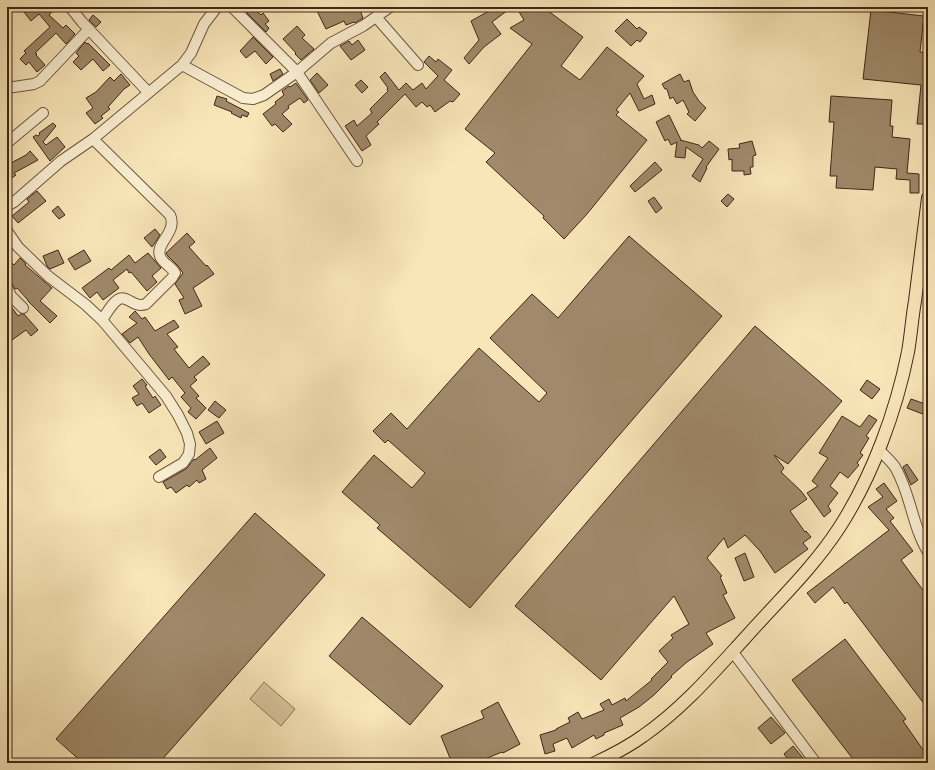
<svg xmlns="http://www.w3.org/2000/svg" width="935" height="770" font-family="'IM FELL DW Pica',serif">
<style>
.green{fill:#d9c59d;stroke:#8c765a}
.building{fill:#a08a6b;stroke:#402616}
.lines{fill:none;stroke-linecap:round;stroke-linejoin:round}
.minor-casing{stroke:#6e563f;stroke-width:12}
.major-casing{stroke:#402616;stroke-width:14}
.minor{stroke:#faefd2;stroke-width:10}
.major{stroke:#f8e6b9;stroke-width:12}
</style>
<rect width="100%" height="100%" fill="#f8e6b9"/>
<filter id="stains"><feTurbulence type="fractalNoise" baseFrequency=".005" numOctaves="4"/><feColorMatrix values="0 0 0 0 .2 0 0 0 0 .09 0 0 0 0 .02 0 0 0 .5 -.17"/></filter>
<radialGradient id="worn" r=".72"><stop offset=".6" stop-color="#630" stop-opacity="0"/><stop offset="1" stop-color="#630" stop-opacity=".3"/></radialGradient>
<!-- green -->
<path class="green" d="M264,682L295,709L281,726L250,699Z"/>
<!-- building -->
<path class="building" d="M20,7H57L49,15L63,28L66,25L75,34L66,44L56,33L35,53L37,54L36,55L45,65L37,72L29,62L26,65L20,59L26,53L24,51L50,27L39,14L31,21Z
M252,7L261,15L263,13L269,21L265,24L269,28L266,32L247,13Z
M326,7H336L338,11L349,7H359L363,18L355,23L354,22L346,25L344,21L326,29L317,11Z
M496,7H512L492,22L501,34L484,47L469,64L464,58L479,40L471,21Z
M516,7H543L583,37L561,66L580,80L607,47L644,76L637,84L644,99L652,95L655,104L639,111L630,93L616,110L619,112L616,115L647,140L587,214L564,239L543,218L544,216L486,162L495,153L465,129L532,44L510,28L524,20Z
M871,10L924,16L920,52L928,53V124H917L921,85L863,79Z
M93,15L101,22L96,27L89,20Z
M627,19L637,29L639,27L647,33L640,42L637,40L631,46L615,31Z
M297,26L305,35L302,38L314,49L301,60L295,54L296,53L283,39Z
M253,37L273,57L266,64L255,51L246,58L240,51Z
M358,40L365,50L351,60L340,46L349,41L352,45Z
M85,42L87,44L88,43L110,65L103,71L93,59L81,70L73,62L79,56L76,53Z
M429,56L436,62L438,59L452,70L444,80L460,94L453,102L450,101L435,112L430,105L427,107L422,102L416,107L405,94L377,122L379,124L366,136L371,145L362,151L345,126L354,120L357,126L372,113L370,109L388,91L387,89L388,88L380,77L385,72L399,90L406,83L413,90L422,83L426,89L438,76L424,62Z
M280,69L283,74L273,81L270,74Z
M317,73L328,85L319,93L310,80Z
M121,74L130,85L124,89L108,107L110,109L101,116L103,118L95,124L86,113L93,108L86,98L96,92L110,77L114,81Z
M680,74L684,82L689,80L693,92L699,101L706,108L695,121L687,114L689,112L683,100L677,104L673,97L670,99L667,89H665L662,84Z
M361,80L368,87L362,93L355,85Z
M296,83L308,100L304,103L300,98L288,106L289,108L282,114L292,124L283,132L275,124L272,126L263,114L276,104L275,102L284,95L282,91L289,86L290,87Z
M217,96L227,99L226,101L249,113L247,117L242,115L241,118L231,113L232,112L214,105Z
M831,96L892,100L890,126H893L892,137L910,139L907,173L919,174V193H910V180L896,179L897,169L875,167L873,190L836,188L837,176H830L834,122H829Z
M669,115L681,140H680L699,145L702,148L709,141L719,149L706,167L707,168L700,182L692,176L703,159L686,147L685,158L675,157L677,142L671,145L668,139L665,141L656,122Z
M53,123L56,126L43,142L46,145L57,137L65,147L50,161L33,137L36,135L38,136L40,134L39,133Z
M752,141L756,155L753,156V167H750L751,174L744,175V171H732V159L729,160L728,149L740,148L739,144Z
M30,151L38,160L14,173L16,175L10,179L8,176L7,177V160L9,164L26,155Z
M655,162L662,170L635,192L630,186Z
M37,191L46,201L18,223L12,216L29,202L27,199Z
M728,194L734,199L727,207L721,201Z
M654,197L662,208L656,213L648,201Z
M58,206L65,215L59,219L52,211Z
M155,229L160,235L152,247L144,238Z
M187,233L195,242L189,247L206,266L207,265L214,274L193,288L202,306L185,314L179,300L184,298L175,284L183,273L178,266L168,256L166,253Z
M629,236L722,316L470,608L377,528L380,525L342,492L374,455L412,488L425,473L388,440L385,443L373,431L391,413L407,429L479,348L539,402L547,393L490,338L532,294L558,318Z
M58,250L64,263L50,269L47,266L43,256Z
M84,250L91,261L75,270L68,259Z
M148,253L161,268L152,276L157,282L147,291L131,272L129,273L127,269L113,280L119,288L103,300L97,292L90,298L82,288L109,268L111,270L129,255L135,263Z
M7,258L14,265L20,258L26,264L25,265L52,288L40,301L57,316L50,323L28,301V300L17,288L15,289L11,282L7,281Z
M7,301L18,316L21,314H24L38,330L31,336L26,330L12,340L7,334Z
M135,311L142,319L145,317L155,331L174,320L179,327L167,334L178,347L174,349L189,368L203,356L210,364L194,377L197,380L190,386L199,396L196,398L206,408L196,419L188,412L191,408L181,397L185,393L172,377L169,380L149,354L138,337L130,343L122,334L137,323L129,317Z
M755,326L842,401L788,464L774,455L784,468L781,472L801,491L807,499L790,511L805,532L806,531L811,537L803,543L808,549L775,573L760,551L745,535L728,548L724,538L707,558L722,576L720,577L727,593L723,595L735,618L706,633L713,644L687,662L671,676L672,677L654,695L639,707L620,718L623,725L604,733V735L596,739L594,735L572,748L567,738L553,744L555,751L545,754L540,735L556,730V729L570,722L568,718L578,712L582,719L604,710L600,704L609,699L612,705L625,698L626,701L652,680L651,679L668,662L659,651L673,638L671,635L689,624L674,596L601,680L515,606Z
M142,379L147,385L145,386L153,398L155,396L161,405L149,413L142,403L137,406L132,398L139,394L133,386Z
M867,380L880,389L872,399L860,390Z
M911,399L928,405V416L907,408Z
M215,401L226,410L219,418L208,410Z
M869,415L877,420L866,436L869,438L860,453L863,455L857,463L859,465L848,478L840,472L830,486L838,493L828,506L831,511L824,517L807,493L818,486L812,481L828,458L819,453L842,416L860,427Z
M217,421L224,433L206,444L199,432Z
M210,448L217,458L202,470L206,479L199,483L197,480L189,487L187,485L176,493L171,487L167,489L163,482L186,469L194,459L195,460Z
M160,449L166,457L156,465L149,457Z
M907,464L918,480L911,485L903,467Z
M884,483L897,501L886,509L894,518L890,521L913,551L901,560L928,597V709L847,602L845,604L833,587L815,603L807,593L889,530L868,507L883,497L876,489Z
M255,513L325,575L159,763H83L56,739Z
M745,553L754,577L744,581L735,558Z
M362,617L443,686L410,725L329,656Z
M845,639L906,719L903,721L928,757V763H856L792,680Z
M498,702L520,744L503,753L502,752L475,763H452L441,736L484,718L481,711Z
M771,717L785,733L771,744L758,728Z
M793,746L807,763H791L784,754Z"/>
<g class="lines">
<defs>
<path id="minor" d="M70,7L82,22L148,92
M232,7L297,72L357,161
M376,17L418,65
M182,65L243,98L253,99L264,95L297,72L331,43L363,26L390,7
M7,88L34,84L40,81L89,29
M93,139L170,215C178,232 155,243 160,256C162,263 171,266 175,273L172,278L146,304C131,309 127,291 115,302C110,307 106,314 102,320
M7,143L43,113
M7,206L14,202L61,161L93,139L182,65L191,53L204,24L217,7
M7,231L18,247L48,276L86,305L102,320L166,396L178,415L187,433L190,444L189,454L183,463L159,477
M7,287L11,296L23,308
M878,449C884,455 890,460 895,467C911,494 912,526 928,552
M732,651L816,763"/>
<path id="major" d="M595,763C612,755 628,747 643,736C682,709 713,673 745,638C777,602 813,568 839,528C872,477 896,412 908,352C911,335 912,318 915,301C919,267 924,232 928,198"/>
</defs>
<!-- minor casing -->
<use href="#minor" class="minor-casing"/>
<!-- major casing -->
<use href="#major" class="major-casing"/>
<!-- minor -->
<use href="#minor" class="minor"/>
<!-- major -->
<use href="#major" class="major"/>
</g>
<!-- margin -->
<rect width="935" height="770" fill="none" stroke="#f8e6b9" stroke-width="24"/>
<rect x="8" y="8" width="919" height="754" fill="none" stroke="#402616" stroke-width="2"/>
<rect x="12" y="12" width="911" height="746" fill="none" stroke="#402616"/>
<rect width="100%" height="100%" filter="url(#stains)"/>
<rect width="100%" height="100%" fill="url(#worn)"/>
</svg>
